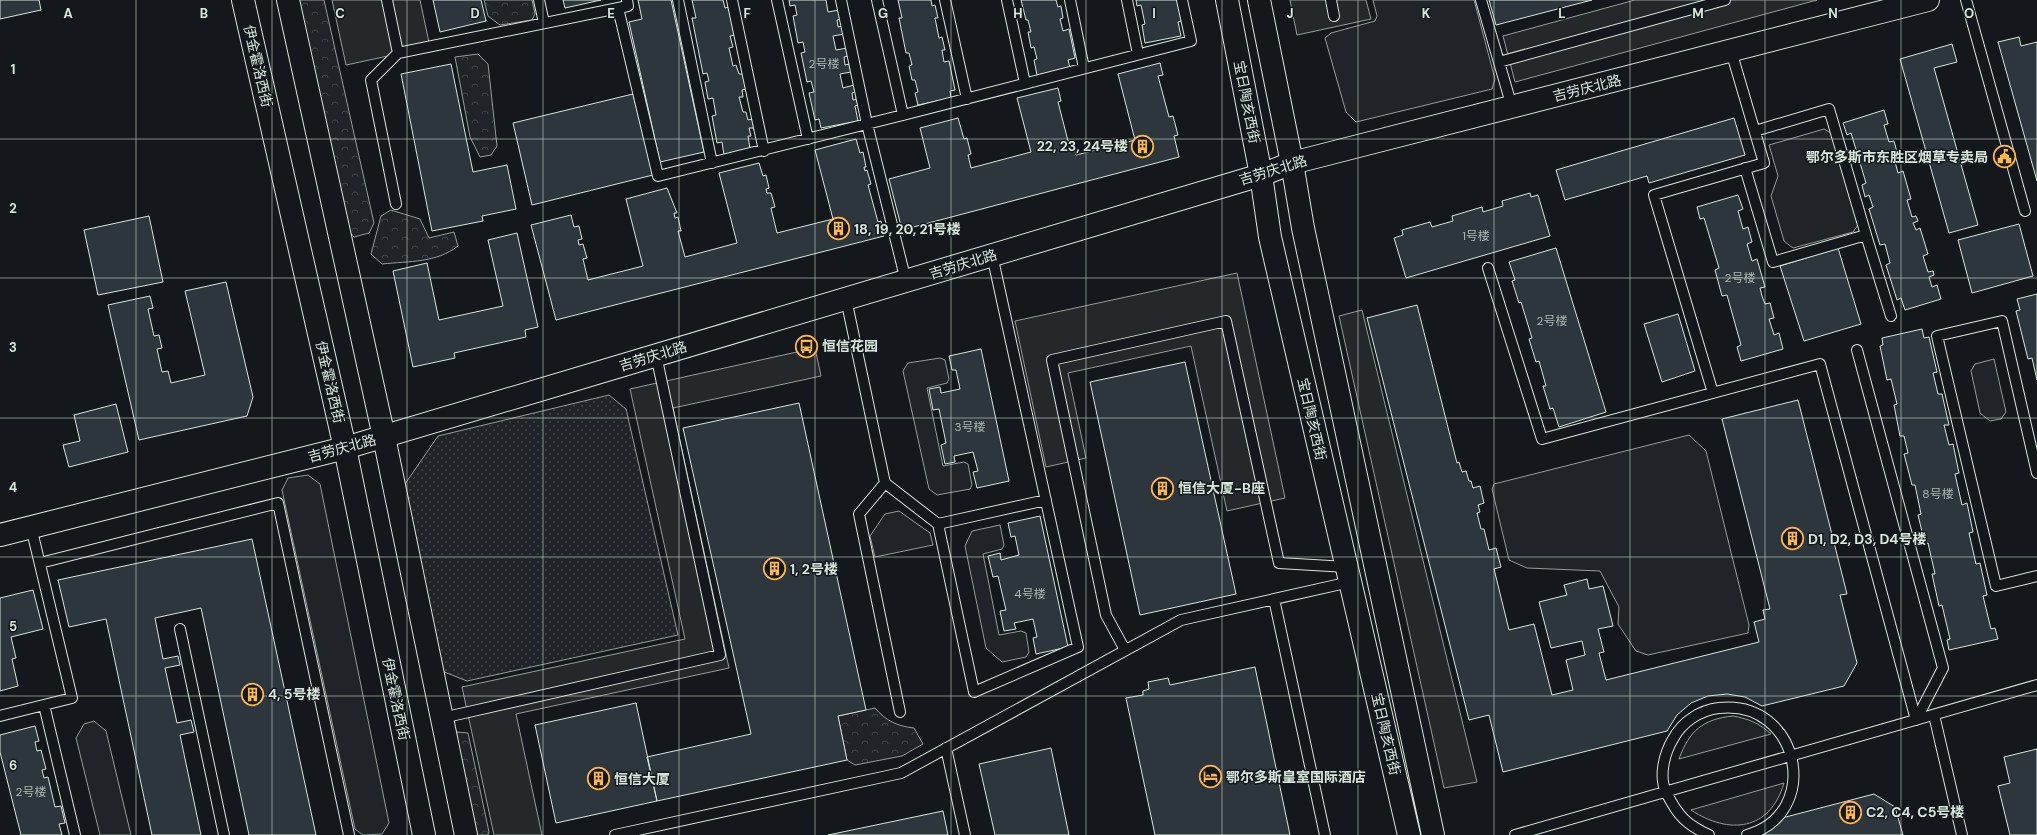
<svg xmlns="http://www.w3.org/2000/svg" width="2037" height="835" font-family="'DM Sans','Noto Sans SC',sans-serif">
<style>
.grass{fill:#202428;stroke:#939e99}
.forest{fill:url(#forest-crowns);stroke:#939e99}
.park{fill:url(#park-dots);stroke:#939e99}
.parking{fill:#24282b;stroke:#939e99}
.building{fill:#2c363c;stroke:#d8e6dc}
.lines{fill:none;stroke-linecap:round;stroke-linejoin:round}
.service-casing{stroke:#d8e6dc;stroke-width:12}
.tertiary-casing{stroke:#d8e6dc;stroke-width:24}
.secondary-casing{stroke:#d8e6dc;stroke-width:24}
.service{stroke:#14181c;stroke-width:10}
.tertiary{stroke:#14181c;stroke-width:22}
.secondary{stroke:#14181c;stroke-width:22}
.grid{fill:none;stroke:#d8e6dc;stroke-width:1;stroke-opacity:0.55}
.labels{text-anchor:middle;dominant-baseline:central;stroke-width:3;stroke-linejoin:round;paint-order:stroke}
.number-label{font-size:12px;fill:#adbab4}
.street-label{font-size:14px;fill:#d8e6dc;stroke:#14181c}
.poi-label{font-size:14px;font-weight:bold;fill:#d8e6dc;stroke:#14181c;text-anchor:start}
.grid-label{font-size:13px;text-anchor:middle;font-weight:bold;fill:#d8e6dc;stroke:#14181c;stroke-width:3;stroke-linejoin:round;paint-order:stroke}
</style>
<defs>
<pattern id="forest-crowns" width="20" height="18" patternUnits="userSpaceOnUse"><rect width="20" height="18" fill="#202428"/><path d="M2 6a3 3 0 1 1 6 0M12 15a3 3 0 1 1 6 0" fill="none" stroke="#404447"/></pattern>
<pattern id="park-dots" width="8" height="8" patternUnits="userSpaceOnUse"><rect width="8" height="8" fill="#202428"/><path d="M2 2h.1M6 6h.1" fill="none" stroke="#404447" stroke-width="1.8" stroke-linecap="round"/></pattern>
</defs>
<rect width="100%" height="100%" fill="#14181c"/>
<!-- grass -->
<path class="grass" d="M1373,0H1474L1495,79L1492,89L1356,122L1346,112L1325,38L1331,33L1375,21L1377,16Z
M1824,129L1834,135L1858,225L1853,232L1793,248L1784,241L1771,196L1778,176L1769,145Z
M940,358L945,360L949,379L947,383L927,388L943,466L964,462L968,464L972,485L970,489L937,495L929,489L903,371L908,363Z
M1994,359L2006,412L2001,419L1990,421L1980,413L1971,371L1975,364Z
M1689,435L1706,451L1749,625L1748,633L1648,655L1636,651L1618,624L1619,607L1600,571L1527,568L1509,560L1492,489L1494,484Z
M308,475L320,484L389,823L382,834L363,835L355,829L282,490L288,478Z
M899,511L930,533L933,545L875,557L870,536L885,514Z
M1000,525L1004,545L1002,549L983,554L999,635L1021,631L1026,633L1029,652L1026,657L1002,662L986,648L965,546L972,531Z
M1733,716C1749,719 1759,723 1771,734L1679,759C1689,731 1703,719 1733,716Z
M94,721L106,731L131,835H100L76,738L84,724Z
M1784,783C1770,831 1729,835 1691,810Z"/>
<!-- forest -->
<path class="forest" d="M294,0H324L374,223L369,233L354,237L344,226Z
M484,0H532L535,14L532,20L500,25L488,16Z
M478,54L488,64L497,146L491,155L480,157L470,137L455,57Z
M391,210L420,219L429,238L454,232L458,246C436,263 410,261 382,264L371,254L381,216Z
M875,708C886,721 897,726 914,728L923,744L902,756L855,765L847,760L838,716Z
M457,732L468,733L489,832L488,835H475L454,741Z"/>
<!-- park -->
<path class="park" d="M609,395L626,409L678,635L467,681L442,671L405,484L438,436Z"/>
<!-- parking -->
<path class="parking" d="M332,0H420L430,47L346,65Z
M1290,0H1366L1371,19L1297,35Z
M1635,0H1817L1515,82L1503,36Z
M1237,273L1285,498L1227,511L1191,346L1068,373L1086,458L1046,467L1015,321Z
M1362,310L1477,782L1444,788L1339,316Z
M815,348L821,376L673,408L729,668L516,714L542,835H494L462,687L685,639L630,389Z"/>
<!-- building -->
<path class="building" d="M0,0H39L41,10L0,19Z
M433,0H481L486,21L440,32Z
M563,0H601L565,8Z
M638,0H671L704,152L660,162L629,22L642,19Z
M692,0H723L725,8L729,7L735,35L730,36L733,47L729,48L733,66L736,65L739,74H743L746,89L742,90L743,97H739L743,112H746L748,120L752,119L754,128H749L751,136H748L750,149L724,155L722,142L717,143L712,116L716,115L713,98L708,99L705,82L709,81L707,73L703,74L692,18H696Z
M789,0H826L828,12L839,10L841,19L837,20L838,27L842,26L844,34L833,36L836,50L847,48L848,56L844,57L845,65L849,64L851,72L840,74L843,88L854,85L856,92L852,93L853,100L858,99L859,105L855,106L858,121L821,128L819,119L815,120L809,93L814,92L811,81L807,82L801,53L805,52L803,42L798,43L793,16L797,15L795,5L790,6Z
M898,0H931L932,6L935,5L938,18H935L939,38L942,37L945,50H942L944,62L949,61L955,90L950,91L951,98L918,105L915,93L918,92L915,80H912L909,66L912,65L909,53H906L899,18H902Z
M1021,0H1056L1058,7L1061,6L1063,18L1060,19L1063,31L1069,29L1075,58L1068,60L1070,68L1037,75L1034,60L1037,59L1034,47L1031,48L1028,32H1031L1028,20H1026Z
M1136,0H1178L1182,21L1178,22L1181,36L1145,43L1142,25L1145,24L1141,5L1137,6Z
M1489,0H1592L1496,25Z
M2019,37L2021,46L2037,42V181L1998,42Z
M1952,44L1957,62L1934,68L1978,225L1949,233L1900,59Z
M1160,63L1163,75L1158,76L1169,117L1173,116L1178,135L1174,136L1179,157L902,230L889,179L930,168L920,128L958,118L964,139L967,138L971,154L968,155L971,168L1031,152L1017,98L1058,88L1061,101L1058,102L1068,141L1072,140L1076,155L1135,140L1118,74Z
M451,64L473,172L507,165L516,209L482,216L483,221L432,231L401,74Z
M633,94L653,175L532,205L513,123Z
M1884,110L1888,124L1884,125L1889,142L1894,141L1898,156L1894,158L1898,173L1903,171L1911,199L1907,200L1912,217L1916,216L1918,221L1913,223L1916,230L1920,228L1928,254L1923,256L1928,272L1933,271L1934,275L1929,277L1932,287L1937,285L1941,299L1905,310L1901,298L1897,300L1886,265L1890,263L1885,244L1880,245L1869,209L1873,207L1869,195L1865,197L1862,185L1866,183L1851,133L1847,135L1843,123Z
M1734,118L1745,155L1649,183L1647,176L1565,200L1556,170Z
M856,139L860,153L863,152L866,167H864L865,171L867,170L871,184L868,185L878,222L881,221L884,236L556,320L531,225L571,215L574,227L579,226L582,239L578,240L579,245L583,244L587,258L583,259L588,280L643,266L626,199L667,188L677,213H674L675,218L678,217L681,231H678L685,257L737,243L719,173L759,163L763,176L766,175L769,188L766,189L767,193H771L775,207L771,208L777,233L833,219L815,150Z
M1530,193L1531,197L1538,195L1550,236L1406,278L1394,238L1403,235L1402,230L1430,222L1432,227L1453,221L1452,216L1482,207L1483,212L1503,206L1502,201Z
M1738,195L1743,209L1738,211L1743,229L1748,227L1752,242L1747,244L1752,261L1757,259L1765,287L1760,288L1762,296L1765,304L1770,303L1774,318L1769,319L1774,335L1779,333L1783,349L1741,361L1737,347L1741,345L1727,295L1722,296L1715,270L1719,268L1704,218L1700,219L1697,207Z
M149,216L163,282L98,295L84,230Z
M2019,224L2033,276L1972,293L1958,240Z
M517,233L538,327L525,330L526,337L454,353L455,358L413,367L393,271L427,263L439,320L503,306L488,240Z
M1556,248L1606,412L1559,427L1553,408L1550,409L1543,386H1546L1539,361L1536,362L1529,339L1532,338L1521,302L1519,303L1512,281L1515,280L1509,262Z
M1838,248L1861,324L1804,341L1780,266Z
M226,282L253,397L247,416L139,440L108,305L150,296L153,308L148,309L154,336L159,335L162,348L157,349L162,372L168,371L171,383L205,375L185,291Z
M2037,294V380L2032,358L2028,359L2016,311L2020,310L2017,299Z
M1417,305L1457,463L1459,462L1462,472L1466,471L1469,481H1471L1473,488L1480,486L1484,503L1478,505L1480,512L1477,513L1481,529H1484L1489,550L1496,548L1501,567L1494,569L1509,630L1534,624L1552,695L1573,690L1566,660L1585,655L1582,641L1551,648L1539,602L1567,595L1564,585L1587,579L1589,589L1603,586L1613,626L1598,629L1604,652L1599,653L1606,680L1759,642L1754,622L1765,619L1763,610L1770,609L1722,419L1798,400L1847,594L1840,595L1857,663L1844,686L1762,706L1745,697L1727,694L1708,696L1691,703L1677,715L1667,731L1503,772L1489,715L1469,720L1367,318Z
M1678,314L1695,371L1662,382L1644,324Z
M1922,329L1924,338L1929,337L1937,372L1933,373L1938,394H1942L1949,425H1944L1949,445L1953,444L1959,473L1955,474L1962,505L1967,503L1973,532L1969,533L1976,564L1980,563L1987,595L1983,596L1991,629L1995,628L1998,639L1949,650L1947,640L1950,639L1942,605L1939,606L1932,574H1935L1928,543L1925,544L1918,515L1921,514L1915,485H1912L1904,454L1908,453L1904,436H1900L1894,405L1897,404L1891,379L1887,380L1880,346L1883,345L1882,338Z
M981,349L1009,481L977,488L973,472L978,471L973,452L954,456L955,462L945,464L941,445L946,443L939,409L933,410L929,389L940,387L941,393L960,389L956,370H952L949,356Z
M1185,362L1236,594L1140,615L1090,382Z
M799,403L866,710L838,716L847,760L657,801L647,757L751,734L683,428Z
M116,404L128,452L69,467L63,445L80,441L74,415Z
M1040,516L1068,647L1036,654L1033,638L1037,637L1033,619L1014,623L1016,629L1004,631L1000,611L1006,610L998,576L993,577L988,556L1000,553L1001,560L1019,555L1015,536L1011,537L1008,523Z
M252,539L316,835H249L201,608L155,618L163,659L178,656L180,665L165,668L177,723L191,720L194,732L180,735L201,835H152L106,619L69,627L58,580Z
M33,590L43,629L11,637L16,658L12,659L18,686L0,691V598Z
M1255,667L1290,835H1155L1126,698L1143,695V691L1149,689L1148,682L1168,678L1170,685Z
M636,703L657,801L556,823L535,725Z
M35,726L39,741L35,742L37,751L41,750L46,769L42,770L44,778L48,777L55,807L61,806L65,823L59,824L62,835H21L0,752V735Z
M1051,748L1069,835H995L979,764Z
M2037,749V835H2010L1998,786L2010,783L2004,757Z
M1874,794L1895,807L1903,835H1763L1782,818Z
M943,811L948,835H828Z"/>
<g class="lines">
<defs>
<path id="service" d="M387,0L398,53L371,80L396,204
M539,0L544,23
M678,0L712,163
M732,0L764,151
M777,0L808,139
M841,0L867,124L906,281
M877,0L903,115
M945,0L967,99
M1007,0L1025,83
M1070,0L1084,68
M1127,0L1138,54
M1331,0L1334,16
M1481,0L1512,107
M1966,0L2025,211
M618,8L658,176L903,115L1191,41L1182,0
M398,53L628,6L627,0
M1499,62L1725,0
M1745,168L1773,262L1866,235L1829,109L1755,131
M1866,235L1891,316
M992,255L1078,647L974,692L938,524L1046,500
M1488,268L1542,439L1820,364L1916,720
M846,299L885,483L938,524
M1857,350L1943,668L1916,720
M1713,393L1654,195L1764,163L1731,51
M2037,473L2002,321L1937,336L1996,586L2037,576
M885,483L859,514L900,712
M40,563L278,503L349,835
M1274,599L1325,835
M180,629L224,835
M1125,650L1106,615L1052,360L1226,321L1279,563L1347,567
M44,705L75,835
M1934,715L1962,835
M0,716L72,698L31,527
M442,718L720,655L656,355
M946,748L965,835
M615,835L901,773L1181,620L1350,582
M1515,835L2037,685
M1709,835C1687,825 1678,816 1667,794C1658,778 1664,754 1673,739C1682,722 1700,710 1719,708C1800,699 1823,814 1747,835"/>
<path id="tertiary" d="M243,0L345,448L424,835
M288,0L384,437L466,835
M1227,0L1261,175L1270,237L1409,835
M1259,0L1292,163L1303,228L1433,835"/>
<path id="secondary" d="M0,535L345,448L1261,175L1292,163L1928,0"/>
</defs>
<!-- service casing -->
<use href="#service" class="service-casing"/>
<!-- tertiary casing -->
<use href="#tertiary" class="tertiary-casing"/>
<!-- secondary casing -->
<use href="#secondary" class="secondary-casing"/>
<!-- service -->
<use href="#service" class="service"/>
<!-- tertiary -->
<use href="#tertiary" class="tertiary"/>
<!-- secondary -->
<use href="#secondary" class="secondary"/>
</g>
<!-- grid -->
<path class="grid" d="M136,0V835M272,0V835M407,0V835M543,0V835M679,0V835M815,0V835M951,0V835M1086,0V835M1222,0V835M1358,0V835M1494,0V835M1630,0V835M1765,0V835M1901,0V835M0,139H2037M0,278H2037M0,418H2037M0,557H2037M0,696H2037"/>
<!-- icons -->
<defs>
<symbol id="building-ring" viewBox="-11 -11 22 22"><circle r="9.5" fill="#14181c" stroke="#ffb74d" stroke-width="1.5"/><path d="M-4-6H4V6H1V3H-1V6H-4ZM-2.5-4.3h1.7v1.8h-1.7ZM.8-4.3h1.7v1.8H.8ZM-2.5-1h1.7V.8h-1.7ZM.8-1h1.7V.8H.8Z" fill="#ffb74d"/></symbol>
<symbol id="civic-ring" viewBox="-11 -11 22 22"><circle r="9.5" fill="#14181c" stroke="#ffb74d" stroke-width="1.5"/><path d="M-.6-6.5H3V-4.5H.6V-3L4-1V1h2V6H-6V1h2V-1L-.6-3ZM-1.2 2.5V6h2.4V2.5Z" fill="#ffb74d"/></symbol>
<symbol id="bus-ring" viewBox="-11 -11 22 22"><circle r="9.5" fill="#14181c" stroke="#ffb74d" stroke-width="1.5"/><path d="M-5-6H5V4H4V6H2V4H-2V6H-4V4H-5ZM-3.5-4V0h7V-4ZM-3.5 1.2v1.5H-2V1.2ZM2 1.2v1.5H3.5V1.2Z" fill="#ffb74d"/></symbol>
<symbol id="hotel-ring" viewBox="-11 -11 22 22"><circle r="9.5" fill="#14181c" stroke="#ffb74d" stroke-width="1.5"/><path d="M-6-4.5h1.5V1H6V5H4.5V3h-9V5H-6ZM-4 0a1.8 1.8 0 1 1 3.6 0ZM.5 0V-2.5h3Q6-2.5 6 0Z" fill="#ffb74d"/></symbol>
</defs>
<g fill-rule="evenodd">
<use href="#building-ring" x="1130" y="134" width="25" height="25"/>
<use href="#civic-ring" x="1992" y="144" width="25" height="25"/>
<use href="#building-ring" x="826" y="216" width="25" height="25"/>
<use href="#bus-ring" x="794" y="334" width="25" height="25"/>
<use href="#building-ring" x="1150" y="476" width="25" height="25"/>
<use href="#building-ring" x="1780" y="526" width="25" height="25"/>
<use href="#building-ring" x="762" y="556" width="25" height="25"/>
<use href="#building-ring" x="240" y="682" width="25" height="25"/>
<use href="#hotel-ring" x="1198" y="764" width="25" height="25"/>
<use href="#building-ring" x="586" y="766" width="25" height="25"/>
<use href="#building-ring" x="1838" y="800" width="25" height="25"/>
</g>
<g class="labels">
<!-- number labels -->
<g class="number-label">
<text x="824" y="64">2号楼</text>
<text x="1476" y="236">1号楼</text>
<text x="1740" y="278">2号楼</text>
<text x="1552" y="321">2号楼</text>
<text x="970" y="427">3号楼</text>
<text x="1938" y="494">8号楼</text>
<text x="1030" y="594">4号楼</text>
<text x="31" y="792">2号楼</text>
</g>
<!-- street labels -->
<g class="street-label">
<text transform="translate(258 66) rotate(77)">伊金霍洛西街</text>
<text transform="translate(1587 88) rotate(-14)">吉劳庆北路</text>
<text transform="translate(1247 102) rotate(79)">宝日陶亥西街</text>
<text transform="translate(1273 170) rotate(-17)">吉劳庆北路</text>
<text transform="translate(963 264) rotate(-17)">吉劳庆北路</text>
<text transform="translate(653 356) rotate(-17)">吉劳庆北路</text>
<text transform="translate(330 382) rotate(77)">伊金霍洛西街</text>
<text transform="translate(1312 419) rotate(77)">宝日陶亥西街</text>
<text transform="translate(342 448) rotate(-15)">吉劳庆北路</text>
<text transform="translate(396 699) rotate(78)">伊金霍洛西街</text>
<text transform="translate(1386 734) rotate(77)">宝日陶亥西街</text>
</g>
<!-- poi labels -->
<g class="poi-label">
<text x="1128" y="146" text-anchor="end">22, 23, 24号楼</text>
<text x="1988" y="157" text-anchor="end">鄂尔多斯市东胜区烟草专卖局</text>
<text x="854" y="229">18, 19, 20, 21号楼</text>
<text x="822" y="346">恒信花园</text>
<text x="1178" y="488">恒信大厦-B座</text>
<text x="1808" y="539">D1, D2, D3, D4号楼</text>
<text x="790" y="569">1, 2号楼</text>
<text x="268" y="694">4, 5号楼</text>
<text x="1226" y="777">鄂尔多斯皇室国际酒店</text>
<text x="614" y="779">恒信大厦</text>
<text x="1866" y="812">C2, C4, C5号楼</text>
</g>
</g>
<g class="grid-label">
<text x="68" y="18">A</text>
<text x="204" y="18">B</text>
<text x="340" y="18">C</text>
<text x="475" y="18">D</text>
<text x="611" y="18">E</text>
<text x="747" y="18">F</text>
<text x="883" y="18">G</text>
<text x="1018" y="18">H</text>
<text x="1154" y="18">I</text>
<text x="1290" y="18">J</text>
<text x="1426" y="18">K</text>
<text x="1562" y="18">L</text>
<text x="1698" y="18">M</text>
<text x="1833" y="18">N</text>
<text x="1969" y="18">O</text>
<text x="13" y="74">1</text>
<text x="13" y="213">2</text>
<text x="13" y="352">3</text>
<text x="13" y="492">4</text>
<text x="13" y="631">5</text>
<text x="13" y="770">6</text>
</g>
</svg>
